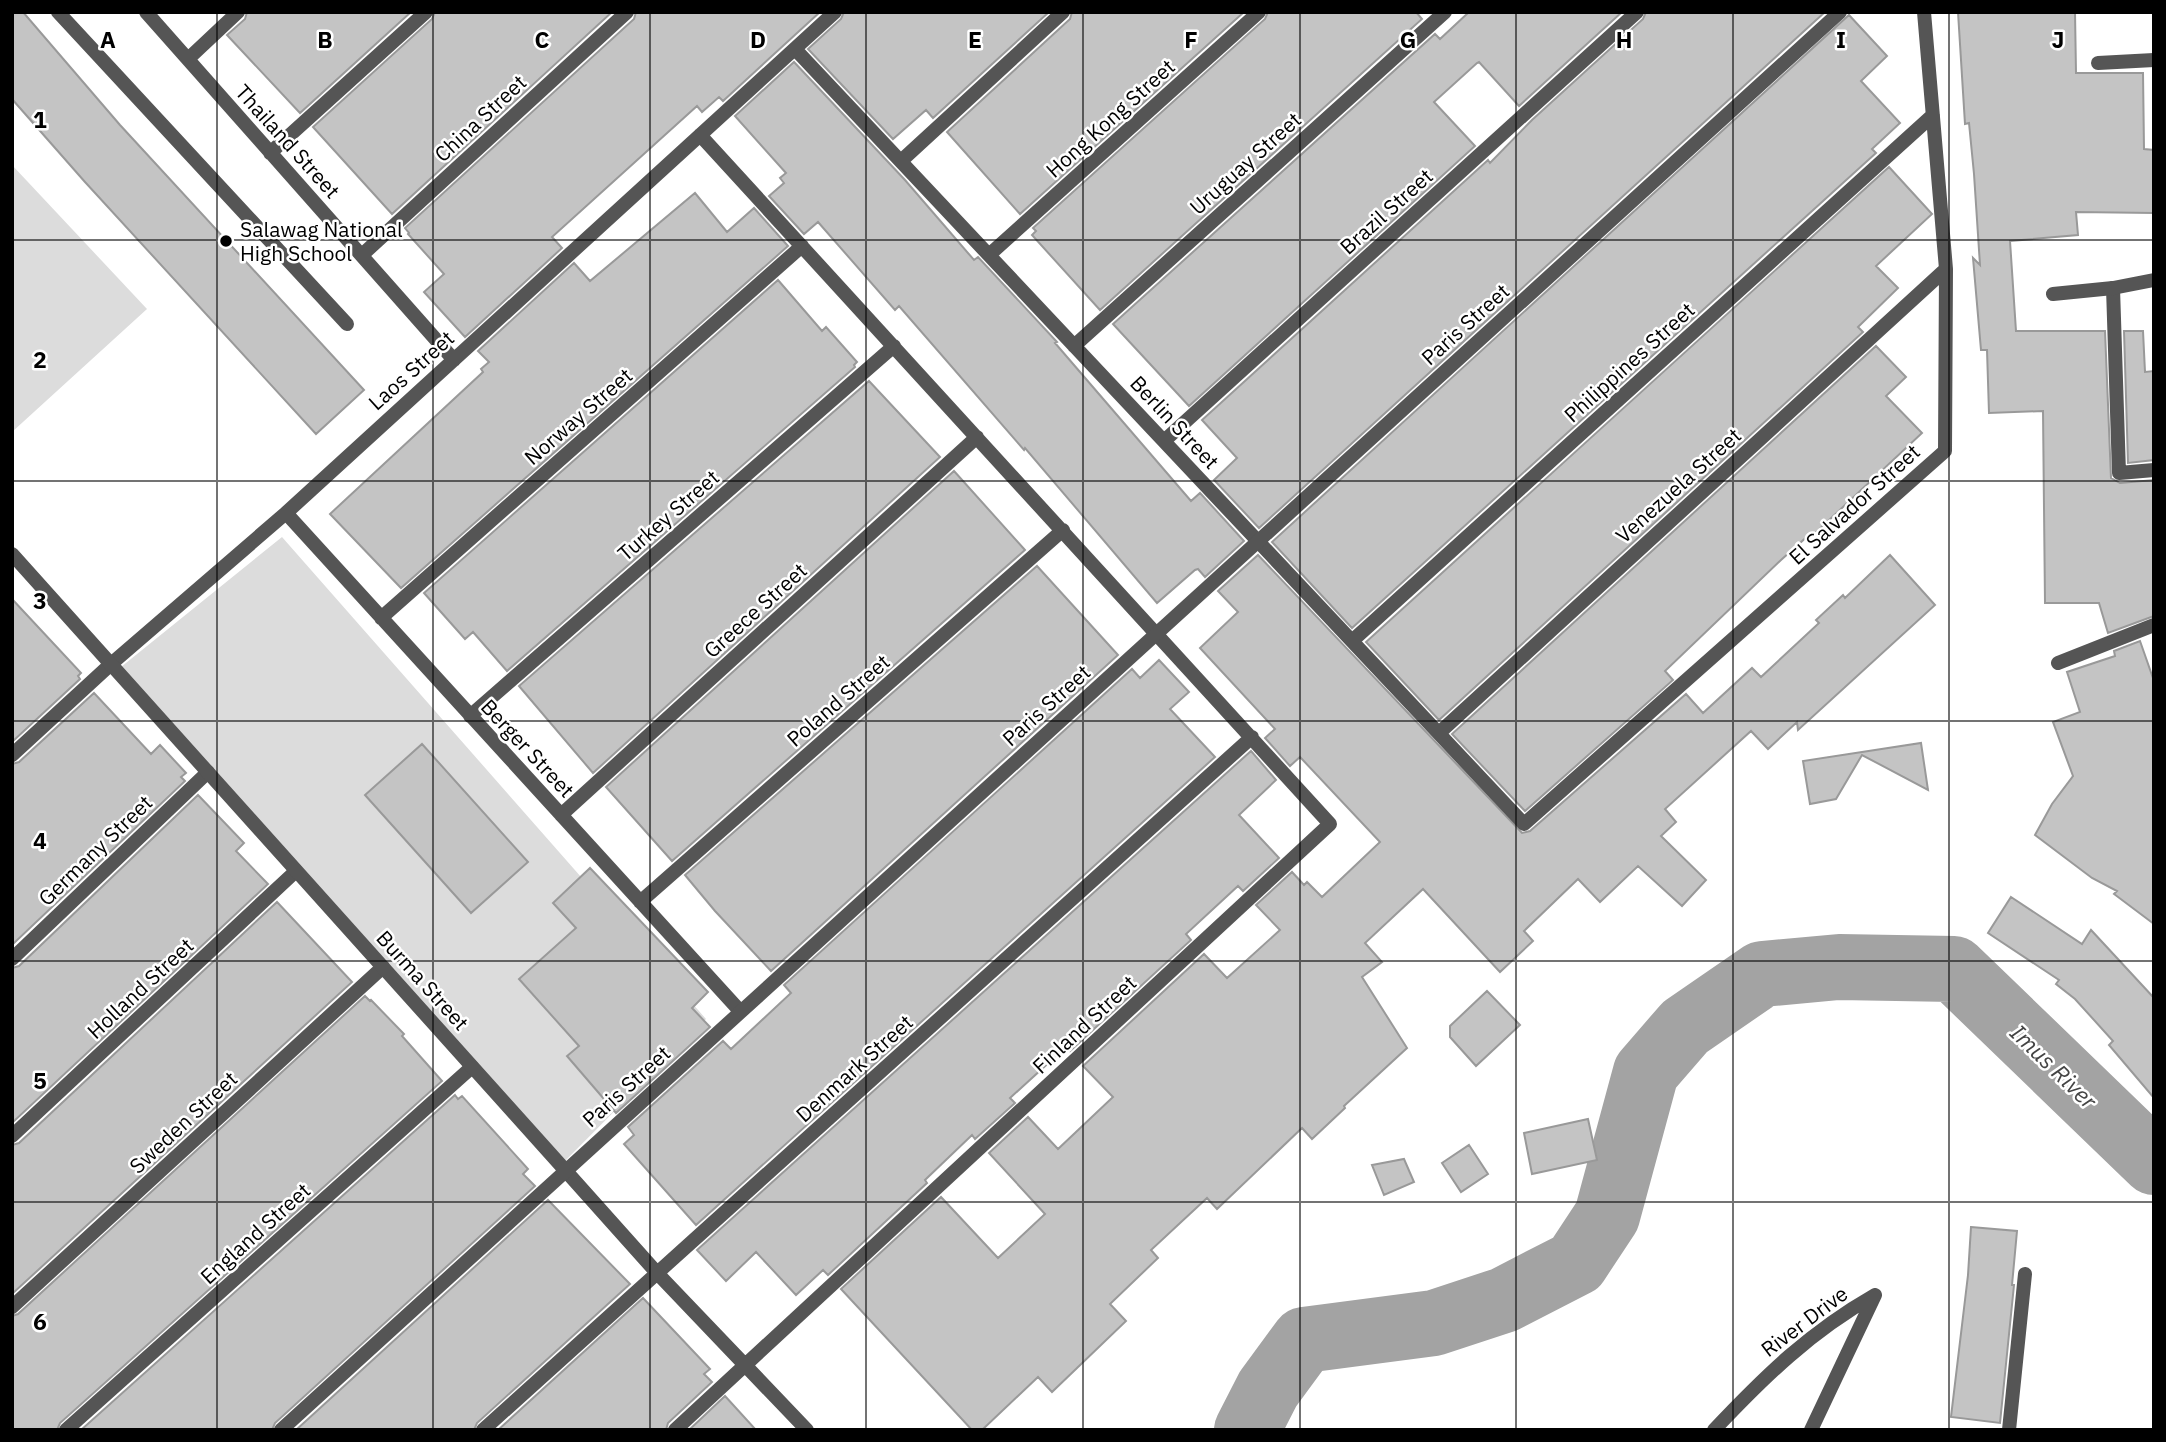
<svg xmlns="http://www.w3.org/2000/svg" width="2166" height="1442" font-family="'IBM Plex Sans',sans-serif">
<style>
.green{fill:#dcdcdc}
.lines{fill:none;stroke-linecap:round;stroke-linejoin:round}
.river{stroke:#a3a3a3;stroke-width:66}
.building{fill:#c4c4c4;stroke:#999;stroke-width:2}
.service{stroke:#555;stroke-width:14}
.pedestrian{stroke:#555;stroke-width:14}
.minor{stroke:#555;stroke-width:14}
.tertiary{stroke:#555;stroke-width:14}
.grid{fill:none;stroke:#000;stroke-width:2;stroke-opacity:0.55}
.poi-dot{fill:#000;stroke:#fff;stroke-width:2.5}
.labels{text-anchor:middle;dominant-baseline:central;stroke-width:5;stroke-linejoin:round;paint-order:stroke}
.street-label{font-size:21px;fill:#000;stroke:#fff}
.poi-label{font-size:21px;fill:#000;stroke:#fff;text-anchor:start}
.water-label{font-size:23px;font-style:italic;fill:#444;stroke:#fff}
.grid-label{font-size:23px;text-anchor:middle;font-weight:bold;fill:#000;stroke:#fff;stroke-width:5;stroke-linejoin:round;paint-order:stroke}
</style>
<rect width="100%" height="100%" fill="#fff"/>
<!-- green -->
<path class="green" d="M12,165L147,309L12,432Z
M282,537L706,1019L565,1161L121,667Z"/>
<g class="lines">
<!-- river -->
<path class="river" d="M1247,1430L1268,1389L1304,1340L1434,1323L1504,1300L1576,1263L1607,1216L1646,1072L1685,1027L1762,974L1839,967L1954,969L2154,1162"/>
</g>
<!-- building -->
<path class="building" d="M12,12H23L120,125L364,390L316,434L85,182L12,99Z
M247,12H411L300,113L227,35L245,19Z
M435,12H612L392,214L313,127L432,19Z
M636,12H820L723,101L719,97L702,112L697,106L552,237L562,248L465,337L424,292L444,274L408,234L409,233L405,228L634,19Z
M844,12H1049L933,118L926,110L893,139L808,49L841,19Z
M1072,12H1244L1020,214L947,132L1070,19Z
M1268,12H1416L1422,19L1100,310L1032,235L1036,231L1033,228L1265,19Z
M1469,12H1622L1519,106L1479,62L1477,63L1434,102L1475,146L1189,406L1113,324L1435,34L1440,39Z
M1646,12H1825L1259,528L1214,480L1237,458L1202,420L1488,160L1490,163L1532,120L1643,19Z
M1958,12H2075L2076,73H2143L2144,149L2154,150V213L2076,212L2078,235L2010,241L2016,331H2105L2111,478L2120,483L2154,480V616L2108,633L2099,603H2045L2043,411L1989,413L1987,350H1981L1973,258L1980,265L1974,174L1969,123L1965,124Z
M1849,15L1887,56L1861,81L1900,123L1872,149L1876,153L1352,628L1272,542Z
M794,62L905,180L974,260L978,257L1057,342L1055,343L1191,501L1200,493L1244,541L1205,577L1198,569L1195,570L1157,603L1025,448L1024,450L899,306L895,310L818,222L804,234L769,196L784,183L780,178L786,173L735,116Z
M1889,167L1932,214L1876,266L1898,288L1858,327L1863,332L1439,720L1366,642Z
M695,193L727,232L754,208L788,246L401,588L330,514L483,372L481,369L489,362L478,351L574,263L590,281Z
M778,280L822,331L826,327L857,362L854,365L855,367L507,671L473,632L465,639L424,593Z
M2124,331H2143L2145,372L2154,371V460L2128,463Z
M1876,346L1906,377L1886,396L1922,433L1811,537L1809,535L1781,560L1665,671L1673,680L1525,811L1452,734Z
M869,381L940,457L593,773L519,686Z
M954,471L1025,550L672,861L606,787Z
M1258,555L1522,833L1530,831L1686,694L1703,713L1752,668L1761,677L1819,623L1816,620L1843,595L1845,598L1890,555L1935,605L1798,730L1797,722L1768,749L1751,731L1665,809L1676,822L1661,836L1706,880L1682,906L1638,866L1600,902L1578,879L1524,931L1533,941L1500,972L1423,889L1365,943L1382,962L1362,977L1407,1048L1344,1106L1345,1108L1312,1139L1302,1128L1217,1209L1207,1198L1151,1250L1158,1258L1110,1304L1126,1321L1052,1392L1038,1377L982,1430H972L841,1289L941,1197L998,1258L1045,1214L989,1153L1028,1117L1058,1149L1113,1097L1083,1066L1204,954L1227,978L1280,930L1256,905L1292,872L1304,885L1307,882L1322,897L1380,842L1300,757L1290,766L1265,738L1275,729L1200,648L1238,612L1218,591Z
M1037,566L1118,655L771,971L715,911L685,875Z
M12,599L81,673L78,676L80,679L12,742Z
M2140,641L2154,681V924L2114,894L2117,891L2092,878L2035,835L2052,804L2073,776L2053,722L2080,712L2067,672L2115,656L2114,651Z
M1159,660L1189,692L1170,709L1215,757L696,1225L624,1144L634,1135L628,1127L723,1041L731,1049L791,993L784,985L1132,669L1140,678Z
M94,693L151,754L160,745L186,773L181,777L185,781L12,945V764L19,762Z
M1921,743L1928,790L1862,755L1836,799L1810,804L1803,761Z
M422,744L528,862L471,913L365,795Z
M1251,751L1276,780L1239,815L1279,858L1243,891L1238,886L1186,934L1191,940L1070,1051L1066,1047L1010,1098L1015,1103L975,1139L972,1135L925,1180L927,1183L828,1275L823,1270L796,1295L756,1252L726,1281L697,1250Z
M198,795L244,843L236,851L268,884L12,1123V968L19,966Z
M590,868L708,992L692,1008L710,1027L616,1113L567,1056L579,1046L519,979L576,928L553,903Z
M2011,897L2082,944L2091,930L2154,998V1098L2109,1045L2113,1041L2075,999L2056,984L2059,980L1988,933Z
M277,902L352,982L12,1294V1145L19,1143Z
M1487,991L1520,1025L1476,1066L1450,1037V1026Z
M365,996L370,1001L371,1000L404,1034L402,1036L442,1081L60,1423L57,1430H12V1316L18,1314Z
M455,1095L458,1099L462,1096L528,1169L523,1174L535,1186L275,1423L272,1430H81Z
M1588,1119L1597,1160L1532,1174L1524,1133Z
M1469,1145L1488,1174L1461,1192L1442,1163Z
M1404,1159L1414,1182L1384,1195L1372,1165Z
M548,1200L630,1284L477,1423L474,1430H296Z
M1971,1227L2017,1231L2012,1285H2014L2000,1423L1951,1417L1968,1275Z
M643,1298L710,1369L704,1374L712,1382L668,1423L666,1430H498Z
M725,1396L756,1430H689Z"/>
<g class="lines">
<!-- service -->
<path class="service" d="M58,12L347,324"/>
<!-- pedestrian -->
<path class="pedestrian" d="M2098,63L2154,60
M2113,288L2119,473L2154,470
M2058,663L2154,625"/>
<!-- minor -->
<path class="minor" d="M146,12L454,360
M795,49L1524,824L1945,451L1946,269L1924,12
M188,59L238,12
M270,153L426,12
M901,161L1063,12
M362,255L627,12
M989,255L1259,12
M2053,294L2113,288L2154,280
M1074,346L1445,12
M1164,441L1637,12
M286,513L740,1011
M381,618L802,246
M1352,641L1933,115
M470,716L894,346
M1439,733L1946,269
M12,755L111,664L286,513L835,12
M561,815L977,437
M640,902L1063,530
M12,959L208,772
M12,1136L296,871
M565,1170L657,1273L807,1430
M12,1307L383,967
M66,1430L472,1067
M483,1430L1252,737
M675,1430L1330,824L700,135
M2009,1430L2025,1274"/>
<!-- tertiary -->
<path class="tertiary" d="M12,554L565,1170
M281,1430L1840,12
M1714,1430C1765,1376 1810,1332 1875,1295
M1811,1430L1875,1295"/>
</g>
<!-- grid -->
<path class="grid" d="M217,12V1430M433,12V1430M650,12V1430M866,12V1430M1083,12V1430M1300,12V1430M1516,12V1430M1733,12V1430M1949,12V1430M12,240H2154M12,481H2154M12,721H2154M12,961H2154M12,1202H2154"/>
<!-- markers -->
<circle class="poi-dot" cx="226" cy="241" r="7"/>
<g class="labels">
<!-- street labels -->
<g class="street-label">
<text transform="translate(480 118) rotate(-43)">China Street</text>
<text transform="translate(1110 118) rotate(-42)">Hong Kong Street</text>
<text transform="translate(288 141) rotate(48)">Thailand Street</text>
<text transform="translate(1245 163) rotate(-42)">Uruguay Street</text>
<text transform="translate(1386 211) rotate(-42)">Brazil Street</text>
<text transform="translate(1465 324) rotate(-42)">Paris Street</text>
<text transform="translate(1629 362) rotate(-42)">Philippines Street</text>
<text transform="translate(411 370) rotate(-42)">Laos Street</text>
<text transform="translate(578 416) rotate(-41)">Norway Street</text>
<text transform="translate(1175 422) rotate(47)">Berlin Street</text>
<text transform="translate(1678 485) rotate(-42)">Venezuela Street</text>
<text transform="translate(1854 504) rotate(-42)">El Salvador Street</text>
<text transform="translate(668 515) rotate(-41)">Turkey Street</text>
<text transform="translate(755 610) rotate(-42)">Greece Street</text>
<text transform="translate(838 700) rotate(-41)">Poland Street</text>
<text transform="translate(1046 705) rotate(-42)">Paris Street</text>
<text transform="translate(528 748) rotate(47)">Berger Street</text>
<text transform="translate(95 850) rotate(-44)">Germany Street</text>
<text transform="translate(423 980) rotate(48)">Burma Street</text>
<text transform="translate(140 988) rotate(-43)">Holland Street</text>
<text transform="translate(1084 1024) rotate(-43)">Finland Street</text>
<text transform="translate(854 1068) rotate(-42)">Denmark Street</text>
<text transform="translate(626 1086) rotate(-42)">Paris Street</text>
<text transform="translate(183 1122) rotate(-43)">Sweden Street</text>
<text transform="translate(255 1233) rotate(-42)">England Street</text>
<text transform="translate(1804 1321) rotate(-37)">River Drive</text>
</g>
<!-- poi labels -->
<g class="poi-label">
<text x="240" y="229">Salawag National<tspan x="240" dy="24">High School</tspan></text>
</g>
<!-- water labels -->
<g class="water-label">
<text transform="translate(2054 1066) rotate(44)">Imus River</text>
</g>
</g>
<g class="grid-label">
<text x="108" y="48">A</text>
<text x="325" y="48">B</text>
<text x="542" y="48">C</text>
<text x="758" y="48">D</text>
<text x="975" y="48">E</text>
<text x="1191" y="48">F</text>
<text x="1408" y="48">G</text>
<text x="1624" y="48">H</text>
<text x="1841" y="48">I</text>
<text x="2058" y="48">J</text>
<text x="40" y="128">1</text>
<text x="40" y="368">2</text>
<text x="40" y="609">3</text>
<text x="40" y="849">4</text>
<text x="40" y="1089">5</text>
<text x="40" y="1330">6</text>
</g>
<!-- border -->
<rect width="2166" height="1442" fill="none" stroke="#000000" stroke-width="28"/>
</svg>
